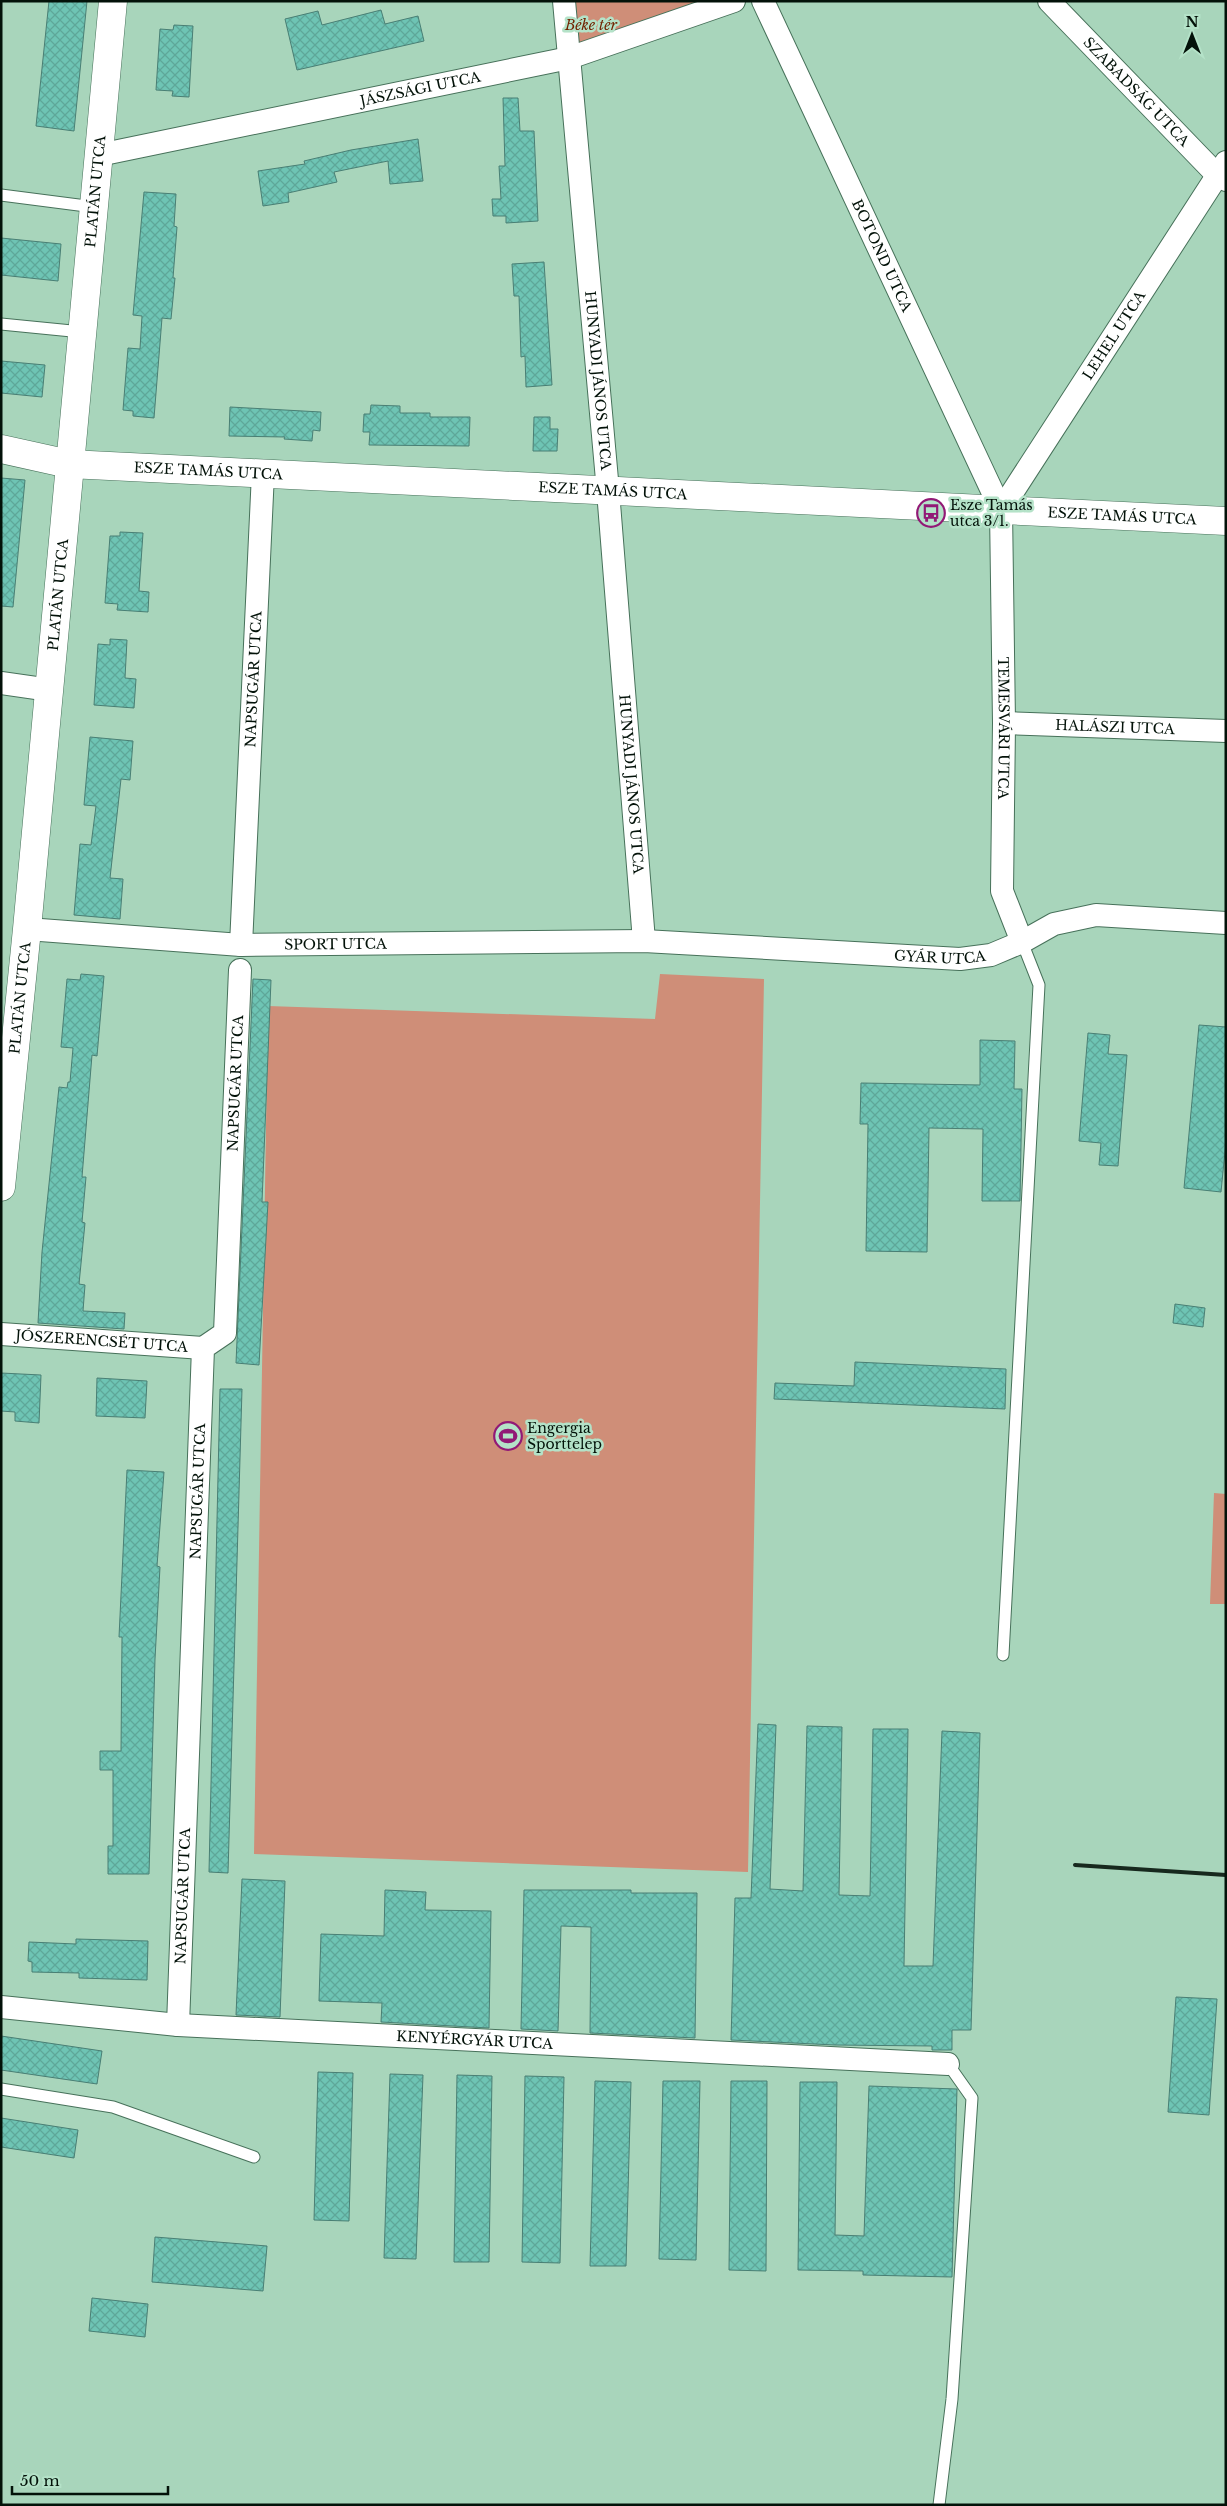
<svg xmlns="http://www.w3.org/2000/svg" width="1227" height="2506" font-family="'Libre Baskerville',serif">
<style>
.green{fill:#cf8e78}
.building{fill:url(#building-cross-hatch);stroke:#497f74}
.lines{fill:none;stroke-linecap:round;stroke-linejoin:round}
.lane-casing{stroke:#47715a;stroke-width:13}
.street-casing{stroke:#47715a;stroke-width:24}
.secondary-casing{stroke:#47715a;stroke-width:29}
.lane{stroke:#fff;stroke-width:11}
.street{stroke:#fff;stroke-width:22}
.secondary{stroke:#fff;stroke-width:28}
.rail{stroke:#17291e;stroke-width:4}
.labels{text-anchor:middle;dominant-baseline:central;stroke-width:5;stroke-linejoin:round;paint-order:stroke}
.park-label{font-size:14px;font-style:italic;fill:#712200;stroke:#b4e2c8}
.street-label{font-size:14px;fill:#031209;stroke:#b4e2c8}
.poi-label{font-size:14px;fill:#031209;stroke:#b4e2c8;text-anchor:start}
</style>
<defs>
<pattern id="building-cross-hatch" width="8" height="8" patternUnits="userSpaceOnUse" patternTransform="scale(1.25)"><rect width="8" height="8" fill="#6ec4b4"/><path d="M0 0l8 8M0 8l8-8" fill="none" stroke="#5ea799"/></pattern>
</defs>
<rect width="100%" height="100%" fill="#a8d5bb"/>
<!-- green -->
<path class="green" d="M564,1H734L569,58Z
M660,974L764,979L748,1872L254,1854L268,1006L655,1019Z
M1214,1493L1226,1494V1604H1210Z"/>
<!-- building -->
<path class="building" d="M49,1H87L74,131L36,126Z
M381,10L385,24L418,16L424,41L297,70L285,19L318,11L322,25Z
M174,25L193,26L189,97L172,96L173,91L156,90L160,29L173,30Z
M503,98H518L520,131H534L538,221L506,223V216H493L492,199H501L499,166H505Z
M418,139L423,181L390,184L388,161L334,172L337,182L288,193L289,202L263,206L258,171L305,164L304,161L351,150Z
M144,192L176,194L174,226L177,227L173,278H175L171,319L162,318L154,418L133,416V411L123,410L128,348L140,349L142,316L133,315Z
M1,238L61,244L58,281L1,275Z
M544,262L552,385L526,387L525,356L521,357L519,296H514L512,264Z
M1,361L45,365L42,397L1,393Z
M371,405L400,406V413H430V417H470L469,446L369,445L370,432H363L364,414H370Z
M230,407L321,412L320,431L313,430L312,441L284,439L285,437L229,436Z
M534,417H550V429H558L557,451H533Z
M1,478L25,480L13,607L1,606Z
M120,532L143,533L139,591L149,592L148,612L117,610L118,604L105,603L110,536H120Z
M110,639L127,640L125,678L136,679L134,708L94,705L98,644L110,645Z
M90,737L133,741L130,780L121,779L110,878L123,879L120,919L74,915L80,844L91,845L96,806L84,805Z
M81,974L104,976L97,1056L92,1055L82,1177H86L82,1222L85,1223L79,1284L85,1285L83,1311L125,1313L124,1329L38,1323L42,1252L59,1087L67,1088L68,1082H70L73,1048L61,1047L67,979L80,980Z
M253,979L271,980L262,1202H268L259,1365L236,1363Z
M1199,1025L1226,1027V1141L1221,1192L1184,1188Z
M1088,1033L1110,1035L1108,1054L1127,1055L1118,1166L1099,1165L1101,1143L1079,1141Z
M980,1040L1015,1041L1014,1089H1022L1020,1201H982L983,1129L929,1128L927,1252L866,1251L868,1124H860L861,1083L980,1085Z
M1175,1304L1205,1308L1203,1327L1173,1323Z
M855,1362L1006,1369L1005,1409L774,1399L775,1383L854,1386Z
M1,1373L41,1375L39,1423L15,1421V1412L1,1411Z
M97,1378L147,1381L145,1418L96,1416Z
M220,1389H242L228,1873L209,1872Z
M127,1470L164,1472L157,1566L160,1567L155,1659L149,1874H108V1846H113V1770H100V1751H121L122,1637H119Z
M758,1724L776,1725L770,1889L803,1891L807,1726L842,1727L839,1895L870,1896L873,1729H908L904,1966H933L942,1731L980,1733L971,2030H952V2050H932V2046L835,2045L731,2040L735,1898H751Z
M242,1879L285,1881L280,2017L236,2015Z
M385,1890L426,1892L425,1910L491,1911L489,2028L381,2022L382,2003L319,2001L321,1934L384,1936Z
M524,1890H631V1893H697L695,2038L590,2033L591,1927L561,1926L558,2031L521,2029Z
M76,1939L148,1941L147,1980L79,1978V1973L32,1972V1962L28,1961L29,1942L76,1944Z
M1176,1997L1217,1999L1209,2115L1168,2112Z
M1,2036L102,2051L97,2084L1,2070Z
M318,2072L353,2073L349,2221L314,2220Z
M390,2074L423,2075L416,2259L384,2258Z
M457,2075L492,2076L489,2262H454Z
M525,2076L564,2077L560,2263L522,2262Z
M595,2081L631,2082L626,2266H590Z
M663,2081H700L696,2260L659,2259Z
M731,2081H767L766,2271L729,2270Z
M800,2082H837L835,2235L864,2236L869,2086L957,2089L952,2277L863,2275V2271L798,2270Z
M1,2118L78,2130L74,2158L1,2147Z
M155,2237L267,2246L263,2291L152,2282Z
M92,2298L148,2304L145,2337L89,2331Z"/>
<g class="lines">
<defs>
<path id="lane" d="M1,195L94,207
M1,324L82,332
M1003,1655L1039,985L1022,942
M1,2089L113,2107L254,2157
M939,2505L952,2399L972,2098L948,2064"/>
<g id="street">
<path id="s1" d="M564,1L608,491L644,941"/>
<path id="s2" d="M763,1L1001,510L1004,723L1002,891L1022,942"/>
<path id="s3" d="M1049,1L1218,176L1226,180"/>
<path id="s4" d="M99,155L569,58L734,1"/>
<path id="s5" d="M1001,510L1226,162"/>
<path d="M1,683L50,690"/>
<path id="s6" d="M1004,723L1226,731"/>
<path id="s7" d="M27,929L241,945L644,941L960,959L991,955L1022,942L1054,924L1096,915L1226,923"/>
<path id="s8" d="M241,945L263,473"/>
<path id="s9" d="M1,1334L203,1348"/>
<path id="s10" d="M1,2007L178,2025L948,2064"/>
<path id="s11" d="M178,2025L203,1348L225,1333L240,970"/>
</g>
<g id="secondary">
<path id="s12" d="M1,449L69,464L1226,521"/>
<path id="s13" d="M1,1187L27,929L113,1"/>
</g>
</defs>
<!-- lane casing -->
<use href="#lane" class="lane-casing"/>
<!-- street casing -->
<use href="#street" class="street-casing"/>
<!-- secondary casing -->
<use href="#secondary" class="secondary-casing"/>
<!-- lane -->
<use href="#lane" class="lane"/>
<!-- street -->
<use href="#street" class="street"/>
<!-- secondary -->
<use href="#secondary" class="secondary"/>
<!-- rail -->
<path class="rail" d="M1075,1865L1226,1875"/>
</g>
<!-- icons -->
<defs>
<symbol id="bus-ring" viewBox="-11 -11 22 22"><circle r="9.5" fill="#b4e2c8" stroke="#921976" stroke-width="1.5"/><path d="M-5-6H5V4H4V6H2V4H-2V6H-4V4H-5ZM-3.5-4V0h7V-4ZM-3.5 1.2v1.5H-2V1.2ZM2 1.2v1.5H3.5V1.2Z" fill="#921976"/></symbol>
<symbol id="stadium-ring" viewBox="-11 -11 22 22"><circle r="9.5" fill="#b4e2c8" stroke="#921976" stroke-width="1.5"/><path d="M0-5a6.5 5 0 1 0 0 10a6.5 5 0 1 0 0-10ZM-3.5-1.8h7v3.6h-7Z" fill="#921976"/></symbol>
</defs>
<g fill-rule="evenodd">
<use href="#bus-ring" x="915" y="497" width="32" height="32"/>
<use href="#stadium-ring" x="492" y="1420" width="32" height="32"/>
</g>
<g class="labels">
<!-- park labels -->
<g class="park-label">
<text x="591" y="25">Béke tér</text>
</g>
<!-- street labels -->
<g class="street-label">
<text stroke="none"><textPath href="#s4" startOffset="328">JÁSZSÁGI UTCA</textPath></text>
<text stroke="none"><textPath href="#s3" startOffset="126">SZABADSÁG UTCA</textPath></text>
<text stroke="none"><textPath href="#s13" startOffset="1000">PLATÁN UTCA</textPath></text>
<text stroke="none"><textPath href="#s2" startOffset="281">BOTOND UTCA</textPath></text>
<text stroke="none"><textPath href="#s5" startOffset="208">LEHEL UTCA</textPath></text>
<text stroke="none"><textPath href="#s1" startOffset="381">HUNYADI JÁNOS UTCA</textPath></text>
<text stroke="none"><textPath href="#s12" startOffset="209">ESZE TAMÁS UTCA</textPath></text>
<text stroke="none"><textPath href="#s12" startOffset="614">ESZE TAMÁS UTCA</textPath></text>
<text stroke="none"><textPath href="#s12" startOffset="1124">ESZE TAMÁS UTCA</textPath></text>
<text stroke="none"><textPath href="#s13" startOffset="595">PLATÁN UTCA</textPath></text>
<text stroke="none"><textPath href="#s8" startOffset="266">NAPSUGÁR UTCA</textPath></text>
<text stroke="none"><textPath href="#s6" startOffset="111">HALÁSZI UTCA</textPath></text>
<text stroke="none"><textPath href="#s2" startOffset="780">TEMESVÁRI UTCA</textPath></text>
<text stroke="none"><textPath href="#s1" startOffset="786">HUNYADI JÁNOS UTCA</textPath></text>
<text stroke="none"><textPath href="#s7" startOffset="309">SPORT UTCA</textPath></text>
<text stroke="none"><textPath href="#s7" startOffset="914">GYÁR UTCA</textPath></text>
<text stroke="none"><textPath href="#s13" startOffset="190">PLATÁN UTCA</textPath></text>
<text stroke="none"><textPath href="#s11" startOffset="954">NAPSUGÁR UTCA</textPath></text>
<text stroke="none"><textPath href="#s9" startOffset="101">JÓSZERENCSÉT UTCA</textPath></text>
<text stroke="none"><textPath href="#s11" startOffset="534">NAPSUGÁR UTCA</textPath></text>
<text stroke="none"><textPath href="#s11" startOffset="129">NAPSUGÁR UTCA</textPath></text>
<text stroke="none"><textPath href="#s10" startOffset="475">KENYÉRGYÁR UTCA</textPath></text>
</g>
<!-- poi labels -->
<g class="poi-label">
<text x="950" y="505">Esze Tamás<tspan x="950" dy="16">utca 3/1.</tspan></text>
<text x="527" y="1428">Engergia<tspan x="527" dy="16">Sporttelep</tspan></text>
</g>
</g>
<!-- border -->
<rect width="1227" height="2506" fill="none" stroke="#031209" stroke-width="5"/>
<!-- north arrow -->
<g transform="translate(1192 35)" stroke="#b4e2c8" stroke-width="4" paint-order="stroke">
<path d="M0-4L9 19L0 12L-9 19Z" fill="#031209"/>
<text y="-8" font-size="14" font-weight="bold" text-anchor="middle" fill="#031209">N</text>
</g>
<!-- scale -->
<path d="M12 2486v8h156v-8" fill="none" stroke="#031209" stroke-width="2.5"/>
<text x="20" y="2486" font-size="15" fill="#031209" stroke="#b4e2c8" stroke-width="4" paint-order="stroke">50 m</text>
</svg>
